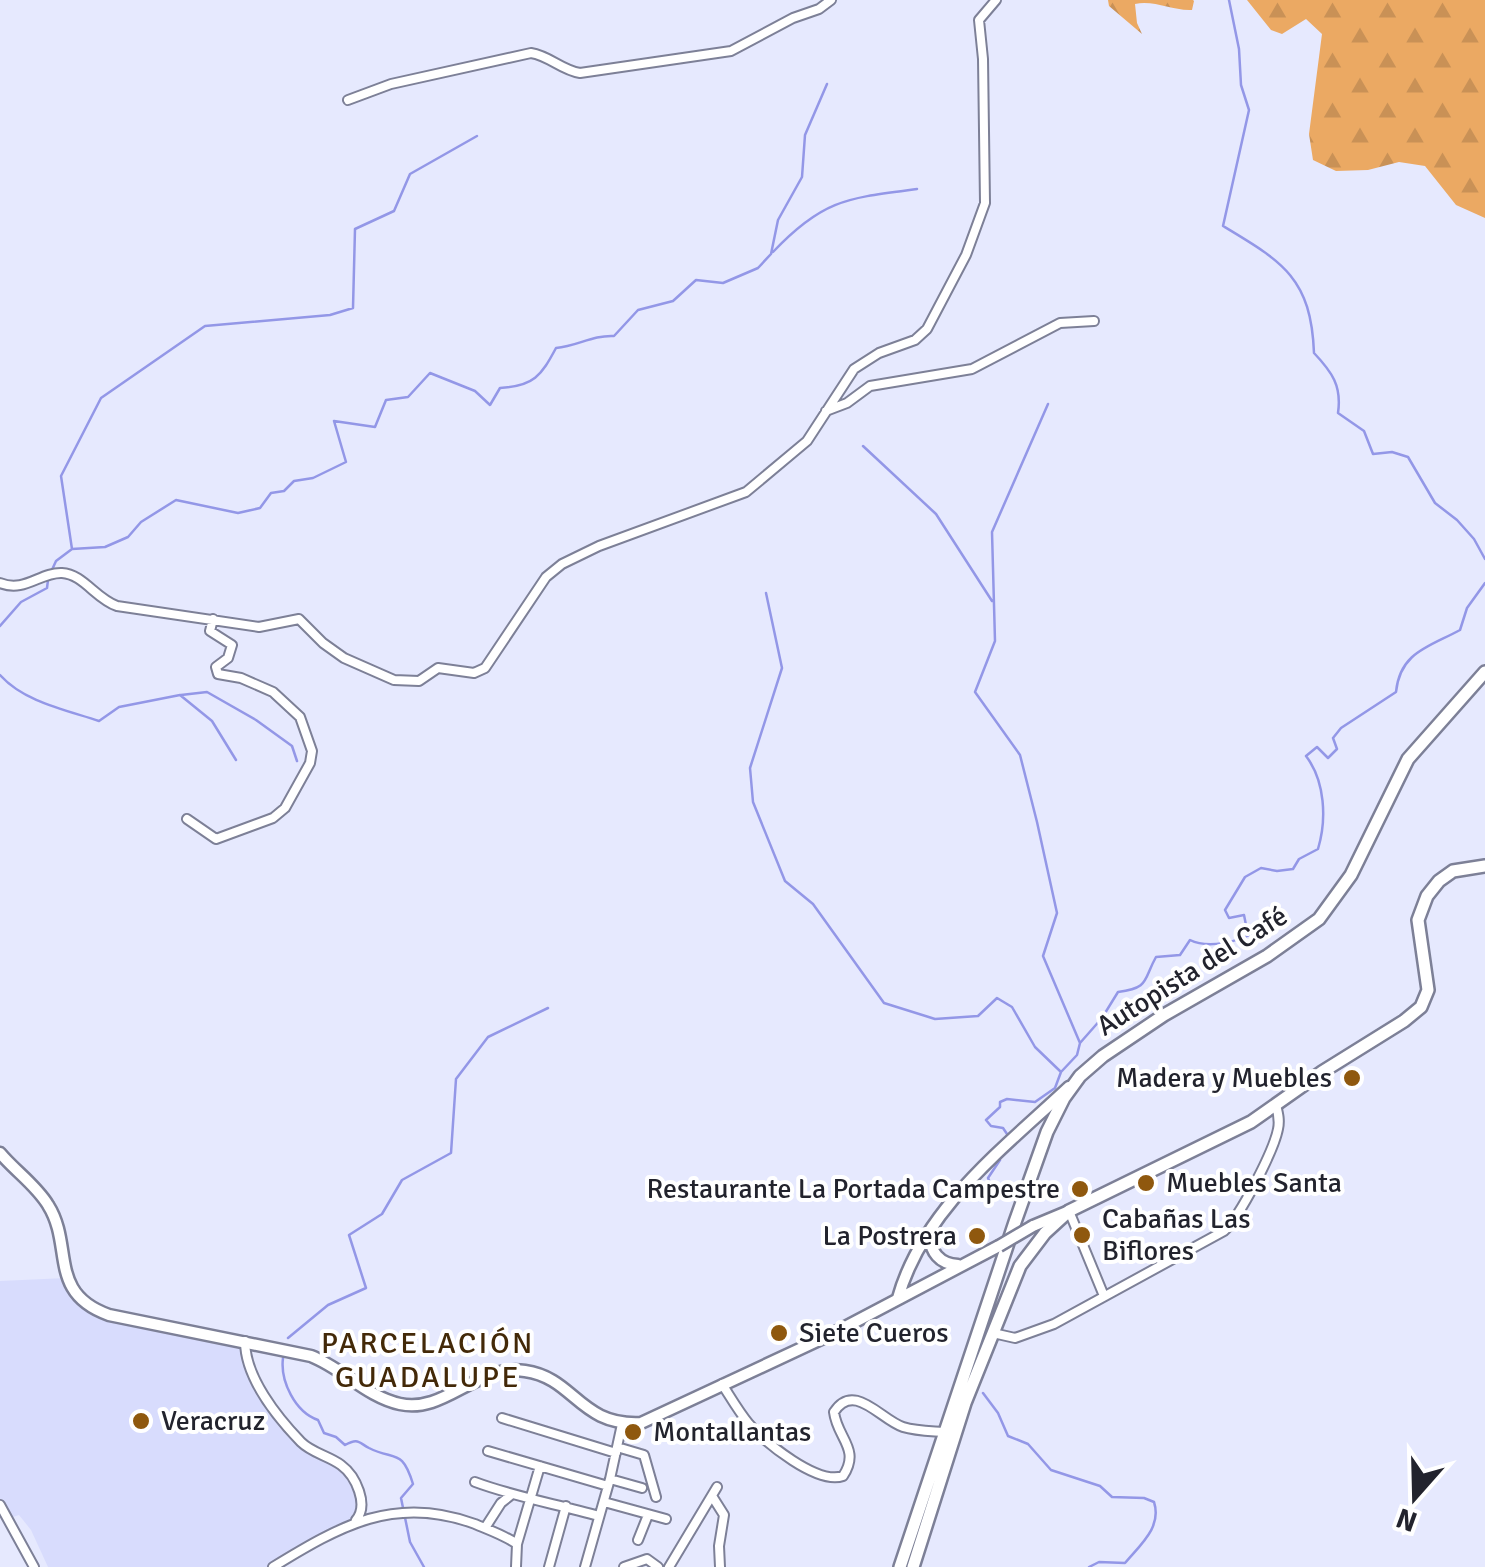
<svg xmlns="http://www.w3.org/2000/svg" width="1485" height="1567" font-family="Signika,sans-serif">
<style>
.built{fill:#d8dcfd}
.forest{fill:url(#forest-firs)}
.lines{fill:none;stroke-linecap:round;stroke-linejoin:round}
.stream{stroke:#9397e7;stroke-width:2.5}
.minor-casing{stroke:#7d8097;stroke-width:12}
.major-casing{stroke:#7d8097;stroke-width:15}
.highway-casing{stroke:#7d8097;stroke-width:16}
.minor{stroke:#fff;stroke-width:8}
.major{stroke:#fff;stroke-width:10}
.highway{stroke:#fff;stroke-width:11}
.major-bridge-casing{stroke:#7d8097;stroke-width:15;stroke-linecap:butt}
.major-bridge{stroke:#fff;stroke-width:10}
.poi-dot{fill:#8f580e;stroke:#fff;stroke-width:4}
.labels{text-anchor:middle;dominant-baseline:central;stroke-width:8;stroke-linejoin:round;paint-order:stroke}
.street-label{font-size:28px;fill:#22232d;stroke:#fff}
.poi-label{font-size:28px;fill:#22232d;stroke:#fff;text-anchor:start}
.neighbourhood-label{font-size:30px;letter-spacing:2.5px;fill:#432908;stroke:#fff}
</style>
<defs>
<pattern id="forest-firs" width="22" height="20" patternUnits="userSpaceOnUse" patternTransform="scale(2.5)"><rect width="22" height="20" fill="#eba963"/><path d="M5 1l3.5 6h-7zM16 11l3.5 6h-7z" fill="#c99156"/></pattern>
</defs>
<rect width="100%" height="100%" fill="#e6e9fe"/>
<!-- built -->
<path class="built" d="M66,1278L92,1308L245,1341L249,1366L279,1417L306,1447L346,1470L362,1502L352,1523L273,1567H48L31,1530L19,1515L7,1519L0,1505V1281Z"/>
<!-- forest -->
<path class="forest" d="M1108,0H1193L1194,1L1192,10C1172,11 1155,0 1135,4L1137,23L1142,34L1109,6Z
M1247,0H1485V218L1456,205L1425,166L1399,162L1368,170L1336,171L1313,160L1309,134L1322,34L1306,19L1282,34L1271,30Z"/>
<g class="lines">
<!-- stream -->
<path class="stream" d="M1229,0L1239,49L1241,85L1249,110L1223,226C1283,262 1311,278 1314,353C1332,372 1342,386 1338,413L1364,431L1373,454L1392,452L1408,457L1435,503L1457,520L1474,539L1485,559
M773,252C823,199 848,198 917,189
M1048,404L992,532L995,641L975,692L1020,755L1037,822L1057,913L1043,956L1080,1043
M863,446L936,514L992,601
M72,549L105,547L128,537L141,522L176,500L238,513L260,508L271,493L284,491L294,481L313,478L346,462L334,421L375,427L386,400L408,397L430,373L475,391L490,405L500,388C534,386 541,376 556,348C578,346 592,335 614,336L638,310L673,301L696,280L723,283L758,268L771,254L778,220L802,177L805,135L827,84
M51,572L56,561L72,549L61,476L101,398L205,326L330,315L353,308L355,229L394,211L410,174L477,136
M766,593L782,668L750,768L753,802L785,881L813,904L884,1003L935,1019L978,1016L997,998L1012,1007L1035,1047L1061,1072
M0,626L21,602L47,588L48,580
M0,675C24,702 66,710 99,721L119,707L180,695L212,721L236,760
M181,695L207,692L256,720L292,746L297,761
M1007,1134L1003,1128L991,1126L986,1120L1000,1107V1102L1007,1099L1035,1102L1055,1088L1061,1072L1077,1055L1080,1043L1102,1018L1118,992C1150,988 1143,980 1156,957L1180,955L1190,940C1208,949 1238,942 1255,932L1246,925L1244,915L1229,918L1225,910L1245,877L1261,868L1277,871L1293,869L1299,859L1318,849C1327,819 1325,781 1306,756L1317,747L1328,758L1337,749L1333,738L1341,728L1396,692C1400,652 1429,647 1460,630L1467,608L1485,583
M1000,1160L988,1178L992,1187L1006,1197
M288,1338L328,1305L366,1288L349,1235L382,1214L402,1180L451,1153L456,1079L488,1037L548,1008
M283,1358C280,1381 295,1412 318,1420L324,1433L336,1437L345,1445C358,1438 358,1442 369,1448C395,1461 402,1448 413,1484L401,1498L410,1542L424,1567
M983,1393L998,1413L1008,1436L1028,1444L1051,1470L1100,1486L1112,1497L1144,1498L1154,1502C1162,1527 1141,1544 1125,1563L1099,1562L1089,1567"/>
<defs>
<path id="minor" d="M348,100L391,84L531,53C550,56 561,70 580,73L731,51L793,18L819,9L831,0
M826,411L847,403L870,386L972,369L1060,323L1094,321
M0,583C25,593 40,572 62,573C83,574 96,599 117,606L259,627L299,619L323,643L344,658L394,680L419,681L438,668L474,673L485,668L546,577L562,564L599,546L746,492L807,441L854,369L879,353L915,340L927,329L966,255L985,203L983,59L979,20L996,0
M187,819L216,839L273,818L285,808L310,763L312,751L300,717L273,692L241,678L218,674L216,667L228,658L232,645L210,631L213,619
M1069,1211L1104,1296
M993,1333L1015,1338L1054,1324L1224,1231C1240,1217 1274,1150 1278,1129C1280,1120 1278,1113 1276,1105
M245,1341C245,1377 277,1417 301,1442C312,1453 329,1456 341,1465C356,1476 369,1505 356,1520
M722,1384C731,1398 739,1412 749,1424C766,1443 817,1485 843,1476C861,1449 837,1438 834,1412C854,1381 881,1420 903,1427C916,1431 929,1431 943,1432
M502,1418L616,1453
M617,1447L644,1455L656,1497
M488,1451L608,1486
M610,1479L642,1488
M475,1482C515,1497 557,1504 599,1516
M712,1496L724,1515L719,1546L720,1567
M604,1502L666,1519
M0,1505L34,1567
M485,1528L501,1503L511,1495
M638,1540L648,1515
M273,1567C340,1526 395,1494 475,1524C489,1530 504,1535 517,1544
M516,1567L517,1544L540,1466
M549,1567L566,1506
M585,1567L610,1479L622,1424
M624,1567L647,1559L658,1567
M669,1567L717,1487"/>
<path id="major" d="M0,1153C15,1171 36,1185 48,1205C74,1246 47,1293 109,1315L311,1356C342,1368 367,1397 400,1404C445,1414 476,1364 525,1371C575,1378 579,1426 641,1423L832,1334L999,1246
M1033,1226L1069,1211
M931,1234C929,1252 940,1264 958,1265
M898,1298C923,1209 1004,1148 1069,1087"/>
<path id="highway" d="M900,1567L1015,1222L1047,1132L1064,1098L1080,1076L1103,1056L1164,1015L1267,956L1319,919L1351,875L1408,759L1485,672
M913,1567L965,1403L1020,1266L1045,1233L1069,1211L1251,1122L1322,1072L1404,1021L1421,1007L1428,990L1418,920L1427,896L1439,881L1453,871L1485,866"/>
</defs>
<!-- minor casing -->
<use href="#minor" class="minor-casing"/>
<!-- major casing -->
<use href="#major" class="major-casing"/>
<!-- highway casing -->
<use href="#highway" class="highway-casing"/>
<!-- minor -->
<use href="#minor" class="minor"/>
<!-- major -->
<use href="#major" class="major"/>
<!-- highway -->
<use href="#highway" class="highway"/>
<defs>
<path id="major-bridge" d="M999,1246L1033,1226"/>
</defs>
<!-- major-bridge casing -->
<use href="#major-bridge" class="major-bridge-casing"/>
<!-- major-bridge -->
<use href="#major-bridge" class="major-bridge"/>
</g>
<!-- markers -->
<g class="poi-dot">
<circle cx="1352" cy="1078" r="10"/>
<circle cx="1146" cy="1183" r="10"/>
<circle cx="1080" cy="1189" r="10"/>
<circle cx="1082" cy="1235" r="10"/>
<circle cx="977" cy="1236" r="10"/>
<circle cx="779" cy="1333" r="10"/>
<circle cx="141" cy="1421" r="10"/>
<circle cx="633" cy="1432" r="10"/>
</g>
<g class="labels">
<!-- street labels -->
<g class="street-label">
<text transform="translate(1192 971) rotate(-32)">Autopista del Café</text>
</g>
<!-- poi labels -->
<g class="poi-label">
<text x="1332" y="1078" text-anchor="end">Madera y Muebles</text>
<text x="1166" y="1183">Muebles Santa</text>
<text x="1060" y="1189" text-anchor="end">Restaurante La Portada Campestre</text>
<text x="1102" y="1219">Cabañas Las<tspan x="1102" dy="32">Biflores</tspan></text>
<text x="957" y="1236" text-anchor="end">La Postrera</text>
<text x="799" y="1333">Siete Cueros</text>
<text x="161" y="1421">Veracruz</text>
<text x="653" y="1432">Montallantas</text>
</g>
<!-- neighbourhood labels -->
<g class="neighbourhood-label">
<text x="428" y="1343">PARCELACIÓN<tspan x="428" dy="34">GUADALUPE</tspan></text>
</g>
</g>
<!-- north arrow -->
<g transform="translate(1415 1497) rotate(200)" stroke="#ffffff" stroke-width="8" paint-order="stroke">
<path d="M0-8L18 38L0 25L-18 38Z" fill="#22232d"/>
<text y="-15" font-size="28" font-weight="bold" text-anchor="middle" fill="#22232d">N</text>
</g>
</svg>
